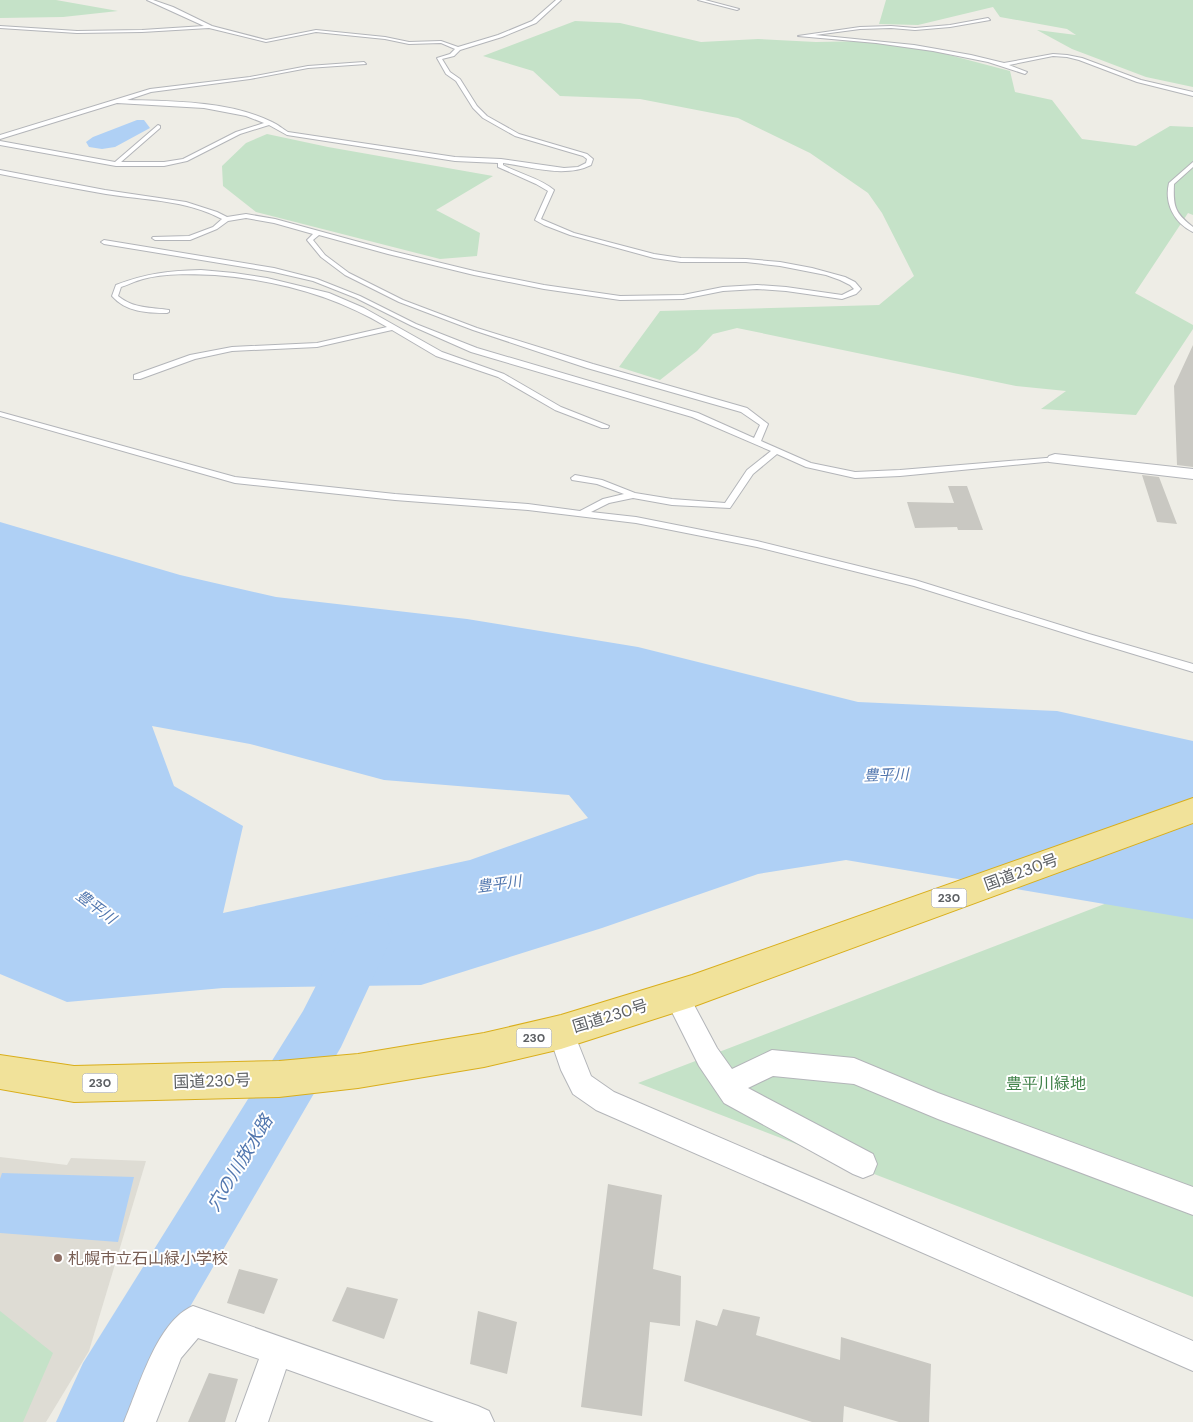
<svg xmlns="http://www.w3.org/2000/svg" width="1193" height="1422" font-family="'DM Sans','Noto Sans JP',sans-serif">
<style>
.education{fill:#dedcd4}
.green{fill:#c5e2c8}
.water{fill:#afd0f5;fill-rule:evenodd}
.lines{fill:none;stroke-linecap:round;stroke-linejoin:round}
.river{fill:#afd0f5;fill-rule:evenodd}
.building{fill:#c9c8c2}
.lane-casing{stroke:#b3b5b9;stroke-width:2}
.street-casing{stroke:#b3b5b9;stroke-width:2}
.highway-casing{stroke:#d9ae1b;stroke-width:2}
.lane{fill:#fff;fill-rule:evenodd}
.street{fill:#fff;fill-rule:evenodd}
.highway{fill:#f1e29a;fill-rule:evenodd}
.education-dot{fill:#8d6e63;stroke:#fff;stroke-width:2}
.labels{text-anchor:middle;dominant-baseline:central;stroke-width:4;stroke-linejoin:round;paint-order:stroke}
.shield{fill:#fff;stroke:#8e9092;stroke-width:1}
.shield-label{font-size:12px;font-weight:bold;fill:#5d6064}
.water-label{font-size:15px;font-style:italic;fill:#5176ae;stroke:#fff}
.near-street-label{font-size:16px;fill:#5d6064;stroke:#fff}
.near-park-label{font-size:16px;fill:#408149;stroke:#fff}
.near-education-label{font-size:16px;fill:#785e54;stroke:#fff;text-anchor:start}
.near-water-label{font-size:18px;font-style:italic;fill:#5176ae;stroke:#fff}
</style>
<rect width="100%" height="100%" fill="#eeede6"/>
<!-- education -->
<path class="education" d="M0,1157L67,1165L71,1158L146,1161L89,1351L46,1422H0Z"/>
<!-- green -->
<path class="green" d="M0,0H56L118,11L63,17L0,18Z
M886,0H1193V87L1146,77L1072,49L1037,30L1076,35L1067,29L1000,17L993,7L918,25L879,24Z
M575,21L620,23L701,42L758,39L816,42L867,41L934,51L1010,71L1015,92L1052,100L1082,139L1136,146L1170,126L1193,127V215L1188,213L1135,293L1193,325V329L1136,415L1041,409L1066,391L1016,386L737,328L713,334L697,351L660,380L619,367L660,311L879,305L914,276L882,213L868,193L810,153L738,118L640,99L560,96L533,71L483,56Z
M267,134L328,147L493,176L436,210L480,233L477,256L440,259L256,212L223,186L222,166L246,143Z
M1193,870V1297L638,1083Z
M0,1311L53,1353L23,1422H0Z"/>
<!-- water -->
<path class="water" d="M137,120H144L150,128L115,147L102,149L89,147L86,142L93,137Z
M0,522L180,575L276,597L467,619L638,647L858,702L1057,711L1193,741V919L846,860L758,874L602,928L421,985L223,988L67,1002L0,974ZM152,726L250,744L384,780L569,795L588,818L470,860L223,913L243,826L174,786Z
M2,1173L134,1177L118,1242L0,1233V1179Z"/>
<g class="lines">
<!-- river -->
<path class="river" d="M368,912L386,919L393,935L341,1047L123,1422H56L83,1363L303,1011L350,919Z"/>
</g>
<!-- building -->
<path class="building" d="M1193,345V467L1177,465L1174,386Z
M1142,475L1159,477L1177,524L1157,522Z
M948,486H967L983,530H958L957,527L915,528L907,502L954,503Z
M608,1184L662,1195L653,1269L681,1276L680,1326L650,1322L642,1416L581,1407Z
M239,1269L278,1279L264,1314L227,1303Z
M347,1287L398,1299L384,1339L332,1321Z
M723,1309L760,1317L756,1335L840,1360L841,1337L931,1364L929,1422H899L844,1406L843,1422H812L684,1381L696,1320L717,1326Z
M478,1311L517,1322L507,1374L470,1364Z
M209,1373L238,1379L225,1422H188Z"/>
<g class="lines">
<defs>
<path id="lane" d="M147,0H153L173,7L212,26L266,40L316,30L385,37L409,42L441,41L458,47L498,35L532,21L556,0H561L536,23L502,37L460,50L454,56L442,59L450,72L460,79L477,106L487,116L519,134L587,154L593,159L591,165C565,178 531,167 503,163V165C519,174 540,178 554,190L541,219L574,233L654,254L681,258L746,259L780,262L812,268L845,277L855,282L861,289L856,294L842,299L786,291L757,289L723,291L683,299L620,300L544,289L474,275L388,254L319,235L313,240L325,255L349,273L403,300L477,328L593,364L747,408L768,424L761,441L811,463L855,472L900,470L1058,457L1059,459L1055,461L900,476L855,478L806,467L777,454L753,474L730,508L672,505L633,498L609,503L591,512L636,517L757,541L915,580L1089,634L1193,664V672L1084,639L914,586L757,547L636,523L528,510L395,500L235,483L0,416V412L235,477L395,494L528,504L580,511L603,499L624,494L597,484L572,480L571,478L575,475L602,480L635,493L672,499L725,503L747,470L771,451L692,417L471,352L412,326L356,298L313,281L274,272L104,244L101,242L104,240L274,268L317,279L360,296L416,324L477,348L698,413L754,438L760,425L741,412L587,368L473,330L399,302L345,275L321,257L307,240L313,234L274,223L246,218L228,221L217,229L190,240H155L152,238L153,237L189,236L213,227L222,219C187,200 144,200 106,194C71,188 35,181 0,174V170L105,190L186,202L217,212L227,217L246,214L275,219L392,251L474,271L544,285L620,296L683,295L723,287L757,285L786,287L842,295L854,289L850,285L840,280L826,275L780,266L746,262H681L654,258L570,235L544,225L535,220L548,191L536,184L498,167V163L455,161L287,135L269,125L240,134L187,161L164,166H116L0,145V141L115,162L158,125L160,126V128L121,162H164L183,159L236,132L264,123L246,116L204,108L117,103L0,139V135L150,89L250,77L308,66L364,62L366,64L308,68L250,79L151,92L127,100C172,101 230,101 272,122C277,124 283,129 288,132L455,157L501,159L564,168L578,167L586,163L587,159L583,156L515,136L483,118L473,108L456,81L446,74L437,58L450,54L455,49L441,43L409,44L385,39L316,32L266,42L209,28L142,32L77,33L0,28V26L77,31L142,30L204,26Z
M698,0H705L739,9L737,10Z
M988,18L990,20L950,27L915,30L891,28L860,29L815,35L914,45L971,55L1004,63L1053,54L1067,55L1082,58L1141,80L1193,92V96L1137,82L1079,60L1067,57L1053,56L1009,65L1027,72L1025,74L988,62L933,51L876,43L798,36L860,27L891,26L915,28L950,25Z
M1193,162V167L1174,184C1173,207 1175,213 1193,227V232C1174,223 1164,203 1169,183Z
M201,270L234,273L267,278L329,293L364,308L442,352L504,374L561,407L609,426L608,428H602L555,410L498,377L436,356L392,330L317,347L232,351L195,359L140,379H134V375L190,355L232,347L317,343L387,327C334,295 276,280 215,275C192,274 166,273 143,279C135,281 128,285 121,287L118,296C134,309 150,307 169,310V312L167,313C147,313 126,312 112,296L116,285C147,273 168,271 201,270Z"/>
<path id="street" d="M1055,454L1193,469V479L1049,462L1047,459L1049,456Z
M676,984L685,988L717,1048L732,1069L772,1050L854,1058L938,1093L1193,1187V1215L938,1119L854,1084L773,1076L748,1088L873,1154L877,1164L873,1174L863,1178L853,1174L724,1103L699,1066L664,996L667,988Z
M561,1020L570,1023L591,1076L614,1092L1193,1341V1371L596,1110L573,1094L561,1070L548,1032L552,1023Z
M193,1306L478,1406L489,1411L494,1422H434L286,1369L268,1422H236L259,1359L198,1338L181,1358L156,1422H124C139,1387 157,1321 193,1306Z"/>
<path id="highway" d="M1193,798V823L692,1007L561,1049L484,1067L358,1088L279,1097L74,1102L0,1089V1055L74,1066L279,1061L358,1054L484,1033L561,1015L692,975Z"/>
</defs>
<!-- lane casing -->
<use href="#lane" class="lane-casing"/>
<!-- street casing -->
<use href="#street" class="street-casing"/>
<!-- highway casing -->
<use href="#highway" class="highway-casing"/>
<!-- lane -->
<use href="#lane" class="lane"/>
<!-- street -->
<use href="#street" class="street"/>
<!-- highway -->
<use href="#highway" class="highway"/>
</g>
<!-- markers -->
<circle class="education-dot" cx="58" cy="1258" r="5"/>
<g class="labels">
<!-- shield labels -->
<g class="shield">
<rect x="931.5" y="888.5" width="35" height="19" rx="4"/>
<rect x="516.5" y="1028.5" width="35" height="19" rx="4"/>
<rect x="82.5" y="1073.5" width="35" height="19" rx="4"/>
</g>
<g class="shield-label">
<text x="949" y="898">230</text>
<text x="534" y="1038">230</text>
<text x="100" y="1083">230</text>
</g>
<!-- water labels -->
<g class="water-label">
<text transform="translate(886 775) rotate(-2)">豊平川</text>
<text transform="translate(499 884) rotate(-8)">豊平川</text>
<text transform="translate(96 907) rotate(37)">豊平川</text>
</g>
<!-- near-street labels -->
<g class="near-street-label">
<text transform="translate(1021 872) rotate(-20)">国道230号</text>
<text transform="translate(610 1016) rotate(-17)">国道230号</text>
<text transform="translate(212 1081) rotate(-2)">国道230号</text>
</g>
<!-- near-park labels -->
<g class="near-park-label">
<text x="1046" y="1083">豊平川緑地</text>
</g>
<!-- near-education labels -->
<g class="near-education-label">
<text x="68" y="1258">札幌市立石山緑小学校</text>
</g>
<!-- near-water labels -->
<g class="near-water-label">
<text transform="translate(240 1163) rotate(-59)">穴の川放水路</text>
</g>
</g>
</svg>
